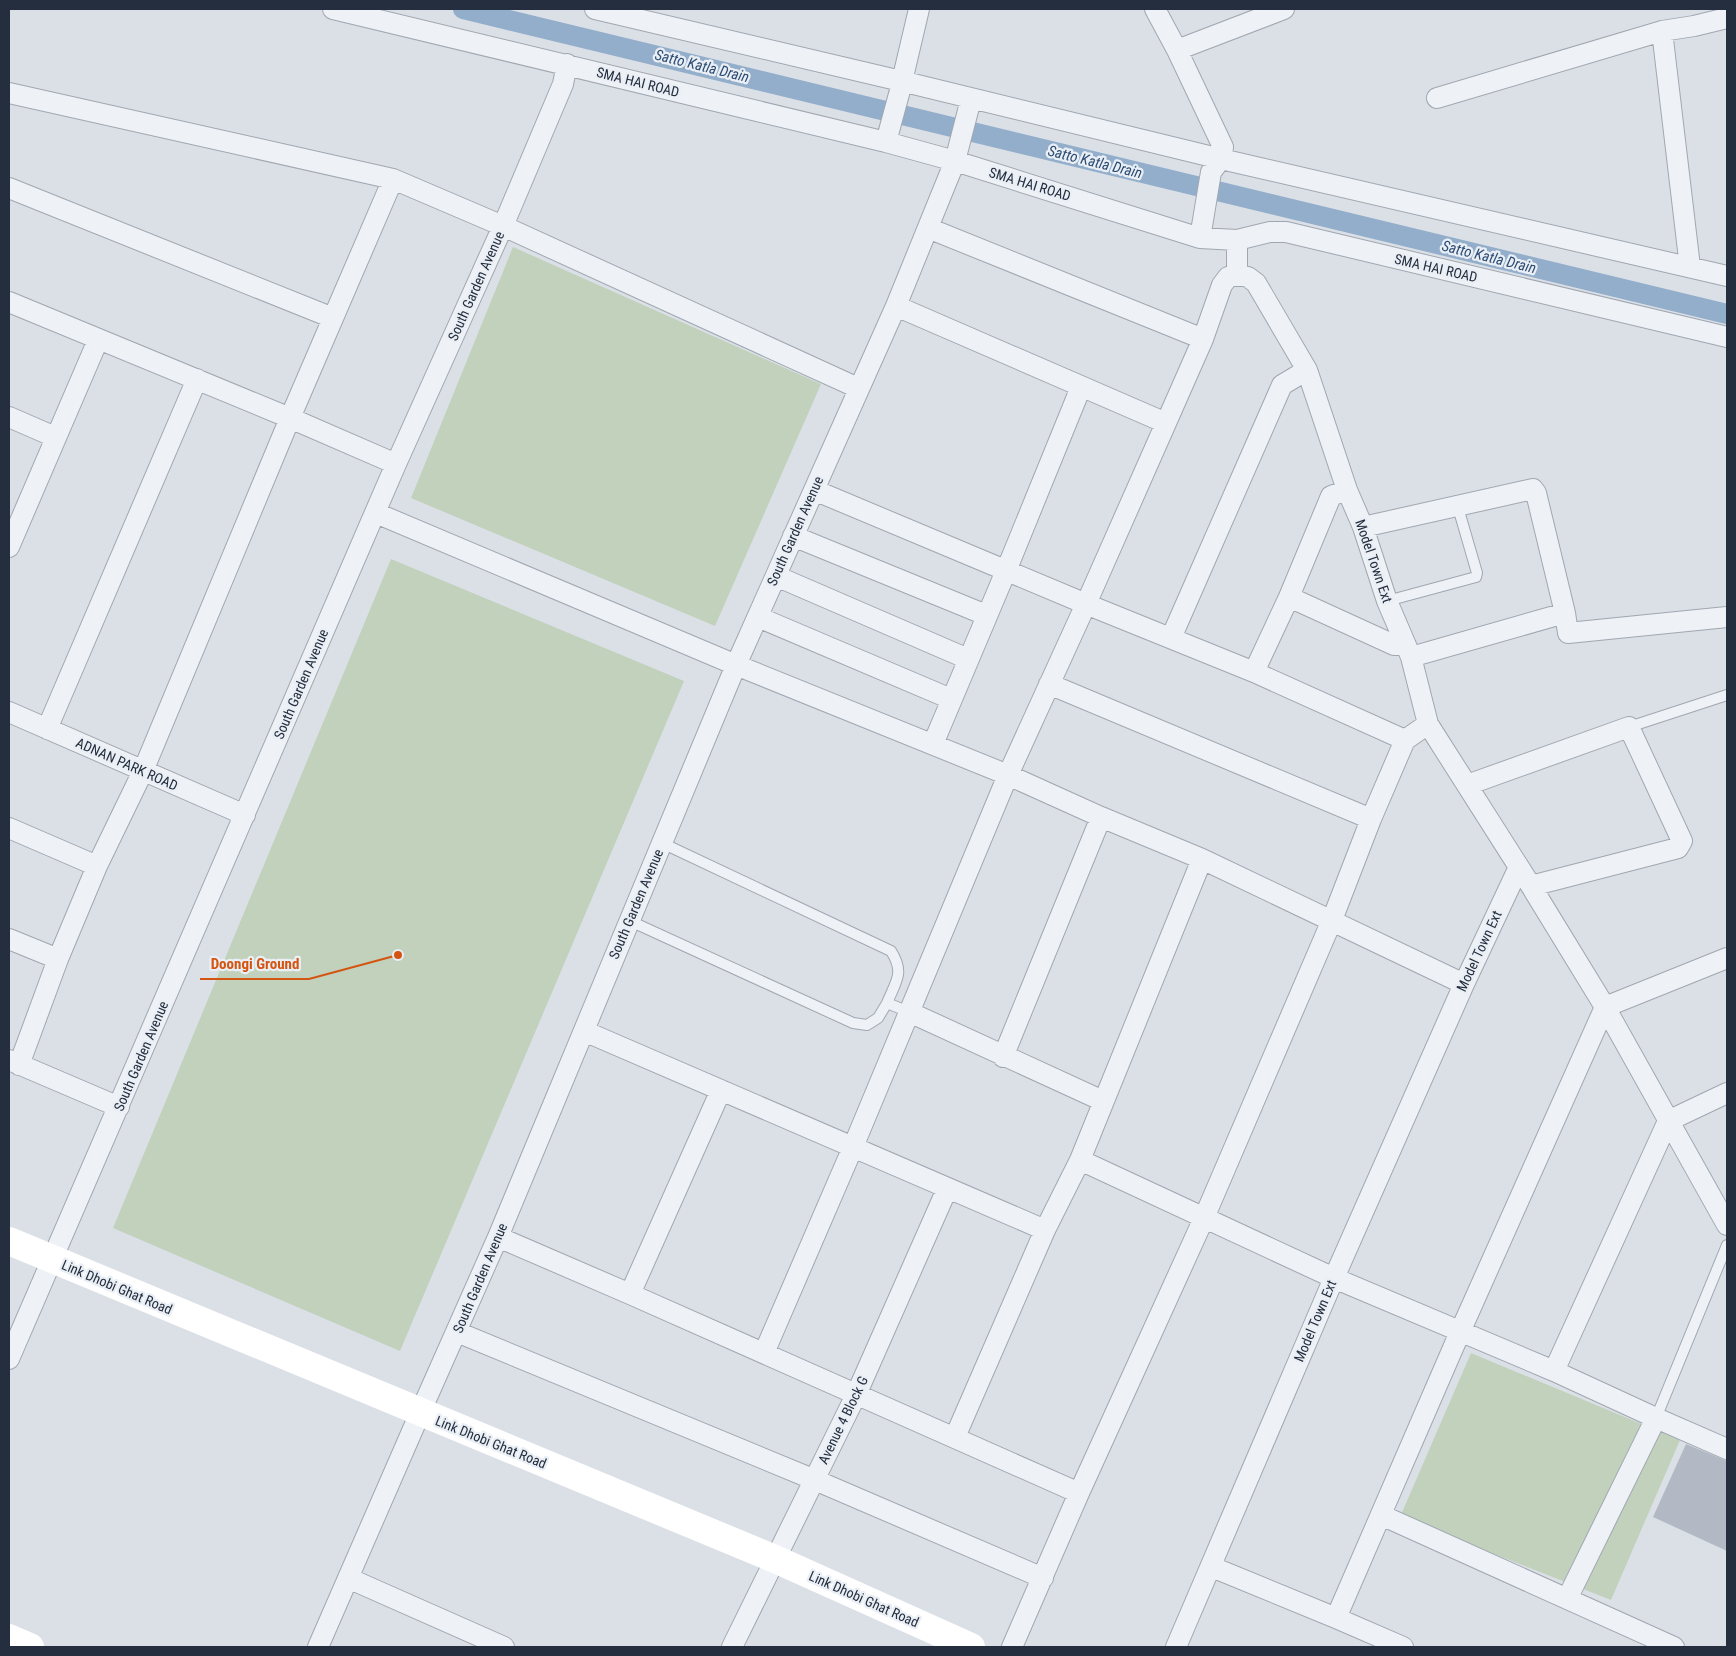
<svg xmlns="http://www.w3.org/2000/svg" width="1736" height="1656" font-family="'Roboto Condensed',sans-serif">
<style>
.green{fill:#c1d1bc}
.lines{fill:none;stroke-linecap:round;stroke-linejoin:round}
.canal{stroke:#93aeca;stroke-width:20}
.building{fill:#b2b9c4}
.lane-casing{stroke:#a0a7b1;stroke-width:12}
.street-casing{stroke:#a0a7b1;stroke-width:22}
.lane{stroke:#eef1f5;stroke-width:10}
.street{stroke:#eef1f5;stroke-width:20}
.secondary{stroke:#fff;stroke-width:28}
.labels{text-anchor:middle;dominant-baseline:central;stroke-width:4.5;stroke-linejoin:round;paint-order:stroke}
.street-label{font-size:14px;fill:#242e3e;stroke:#eaeff5}
.water-label{font-size:15px;font-style:italic;fill:#2c4c74;stroke:#eaeff5}
.leader{fill:none;stroke:#d45511;stroke-width:2}
.callout-dot{fill:#d45511;stroke:#eaeff5;stroke-width:2}
.callout-label{font-size:15px;text-anchor:middle;font-weight:bold;fill:#d45511;stroke:#eaeff5;stroke-width:4.5;stroke-linejoin:round;paint-order:stroke}
</style>
<rect width="100%" height="100%" fill="#dbe0e7"/>
<!-- green -->
<path class="green" d="M513,247L821,384L715,626L411,498Z
M391,559L684,681L400,1351L113,1228Z
M1471,1353L1680,1440L1611,1600L1400,1517Z"/>
<g class="lines">
<!-- canal -->
<path class="canal" d="M463,9L1727,314"/>
</g>
<!-- building -->
<path class="building" d="M1686,1444L1727,1461V1551L1653,1517Z"/>
<g class="lines">
<defs>
<path id="lane" d="M1387,601L1476,577L1477,573L1457,504
M1629,727L1727,695
M662,843L891,951C905,973 896,981 887,1003
M630,921L853,1023L867,1025L878,1018L887,1003L909,1012
M1656,1418L1727,1245"/>
<path id="street" d="M333,9L886,142L955,161L1200,238L1237,240L1270,232H1286L1727,337
M595,9L901,81L1221,159L1727,276
M1155,9L1177,50L1223,147L1221,159L1211,172L1200,238
M1662,31L1690,267
M1177,50L1284,9
M9,93L393,179L503,226L858,388
M1437,98L1662,31L1694,26L1727,18
M886,142L899,94L919,9
M9,188L333,318
M928,228L1203,339
M1237,275L1248,277L1256,283L1307,370L1347,490L1363,527L1387,601L1411,657L1428,724L1531,886L1605,1007L1727,1225
M9,302L290,418L396,464
M896,306L1166,423
M9,417L55,437
M814,490L1086,604L1254,672L1405,740
M376,513L736,665L1008,775L1101,817L1202,859L1464,984
M1363,527L1533,489L1536,493L1565,613
M793,536L986,615
M9,547L98,340
M776,576L968,659
M1289,597L1394,645H1406
M758,617L951,699
M1171,638L1282,385L1307,370
M1411,657L1565,613L1568,633L1727,617
M1254,672L1289,597L1331,496L1347,490
M1049,684L1371,819
M9,712L245,815
M47,729L197,379
M933,744L1006,571L1081,387
M1467,785L1629,727L1682,841L1678,848L1531,886
M9,828L97,866
M9,939L58,959
M909,1012L1103,1101
M584,1031L1045,1230
M1003,1057L1101,817
M9,1060L119,1107
M19,1065L58,959L97,866L143,771L290,418L393,179
M1080,1160L1334,1278L1554,1371L1656,1418L1727,1449
M498,1237L630,1294L1079,1493
M630,1294L721,1090
M457,1332L815,1480L1043,1578
M764,1353L853,1147L1008,775L1086,604L1166,423L1203,339L1222,285L1228,277L1237,275V240
M9,1359L396,464L503,226L563,84L567,64
M1554,1371L1668,1121L1727,1093
M955,1437L1045,1230L1080,1160L1202,859
M1381,1515L1674,1647
M1212,1567L1336,1618L1403,1647
M348,1578L504,1647
M1567,1599L1656,1418
M1336,1618L1460,1332L1605,1007L1727,958
M318,1647L420,1413L498,1237L736,665L896,306L955,161L971,99
M732,1647L856,1395L947,1189
M1012,1647L1079,1493L1204,1218L1332,920L1371,819L1405,740L1428,724
M1176,1647L1334,1278L1464,984L1519,867"/>
</defs>
<!-- lane casing -->
<use href="#lane" class="lane-casing"/>
<!-- street casing -->
<use href="#street" class="street-casing"/>
<!-- lane -->
<use href="#lane" class="lane"/>
<!-- street -->
<use href="#street" class="street"/>
<!-- secondary -->
<path class="secondary" d="M9,1241L775,1559L971,1647
M9,1638L30,1647"/>
</g>
<g class="labels">
<!-- street labels -->
<g class="street-label">
<text transform="translate(638 82) rotate(14)">SMA HAI ROAD</text>
<text transform="translate(1030 184) rotate(17)">SMA HAI ROAD</text>
<text transform="translate(1436 268) rotate(13)">SMA HAI ROAD</text>
<text transform="translate(476 286) rotate(-66)">South Garden Avenue</text>
<text transform="translate(795 531) rotate(-66)">South Garden Avenue</text>
<text transform="translate(1374 561) rotate(71)">Model Town Ext</text>
<text transform="translate(301 684) rotate(-67)">South Garden Avenue</text>
<text transform="translate(127 764) rotate(24)">ADNAN PARK ROAD</text>
<text transform="translate(636 904) rotate(-67)">South Garden Avenue</text>
<text transform="translate(1479 951) rotate(-65)">Model Town Ext</text>
<text transform="translate(141 1056) rotate(-67)">South Garden Avenue</text>
<text transform="translate(480 1278) rotate(-67)">South Garden Avenue</text>
<text transform="translate(117 1287) rotate(23)">Link Dhobi Ghat Road</text>
<text transform="translate(1315 1321) rotate(-67)">Model Town Ext</text>
<text transform="translate(843 1420) rotate(-64)">Avenue 4 Block G</text>
<text transform="translate(491 1442) rotate(22)">Link Dhobi Ghat Road</text>
<text transform="translate(864 1599) rotate(24)">Link Dhobi Ghat Road</text>
</g>
<!-- water labels -->
<g class="water-label">
<text transform="translate(702 66) rotate(14)">Satto Katla Drain</text>
<text transform="translate(1095 162) rotate(14)">Satto Katla Drain</text>
<text transform="translate(1489 257) rotate(14)">Satto Katla Drain</text>
</g>
</g>
<!-- callouts -->
<path class="leader" d="M398 955L309 979H200"/>
<circle class="callout-dot" cx="398" cy="955" r="5"/>
<g class="callout-label">
<text x="255" y="969">Doongi Ground</text>
</g>
<!-- border -->
<rect width="1736" height="1656" fill="none" stroke="#242e3e" stroke-width="20"/>
</svg>
